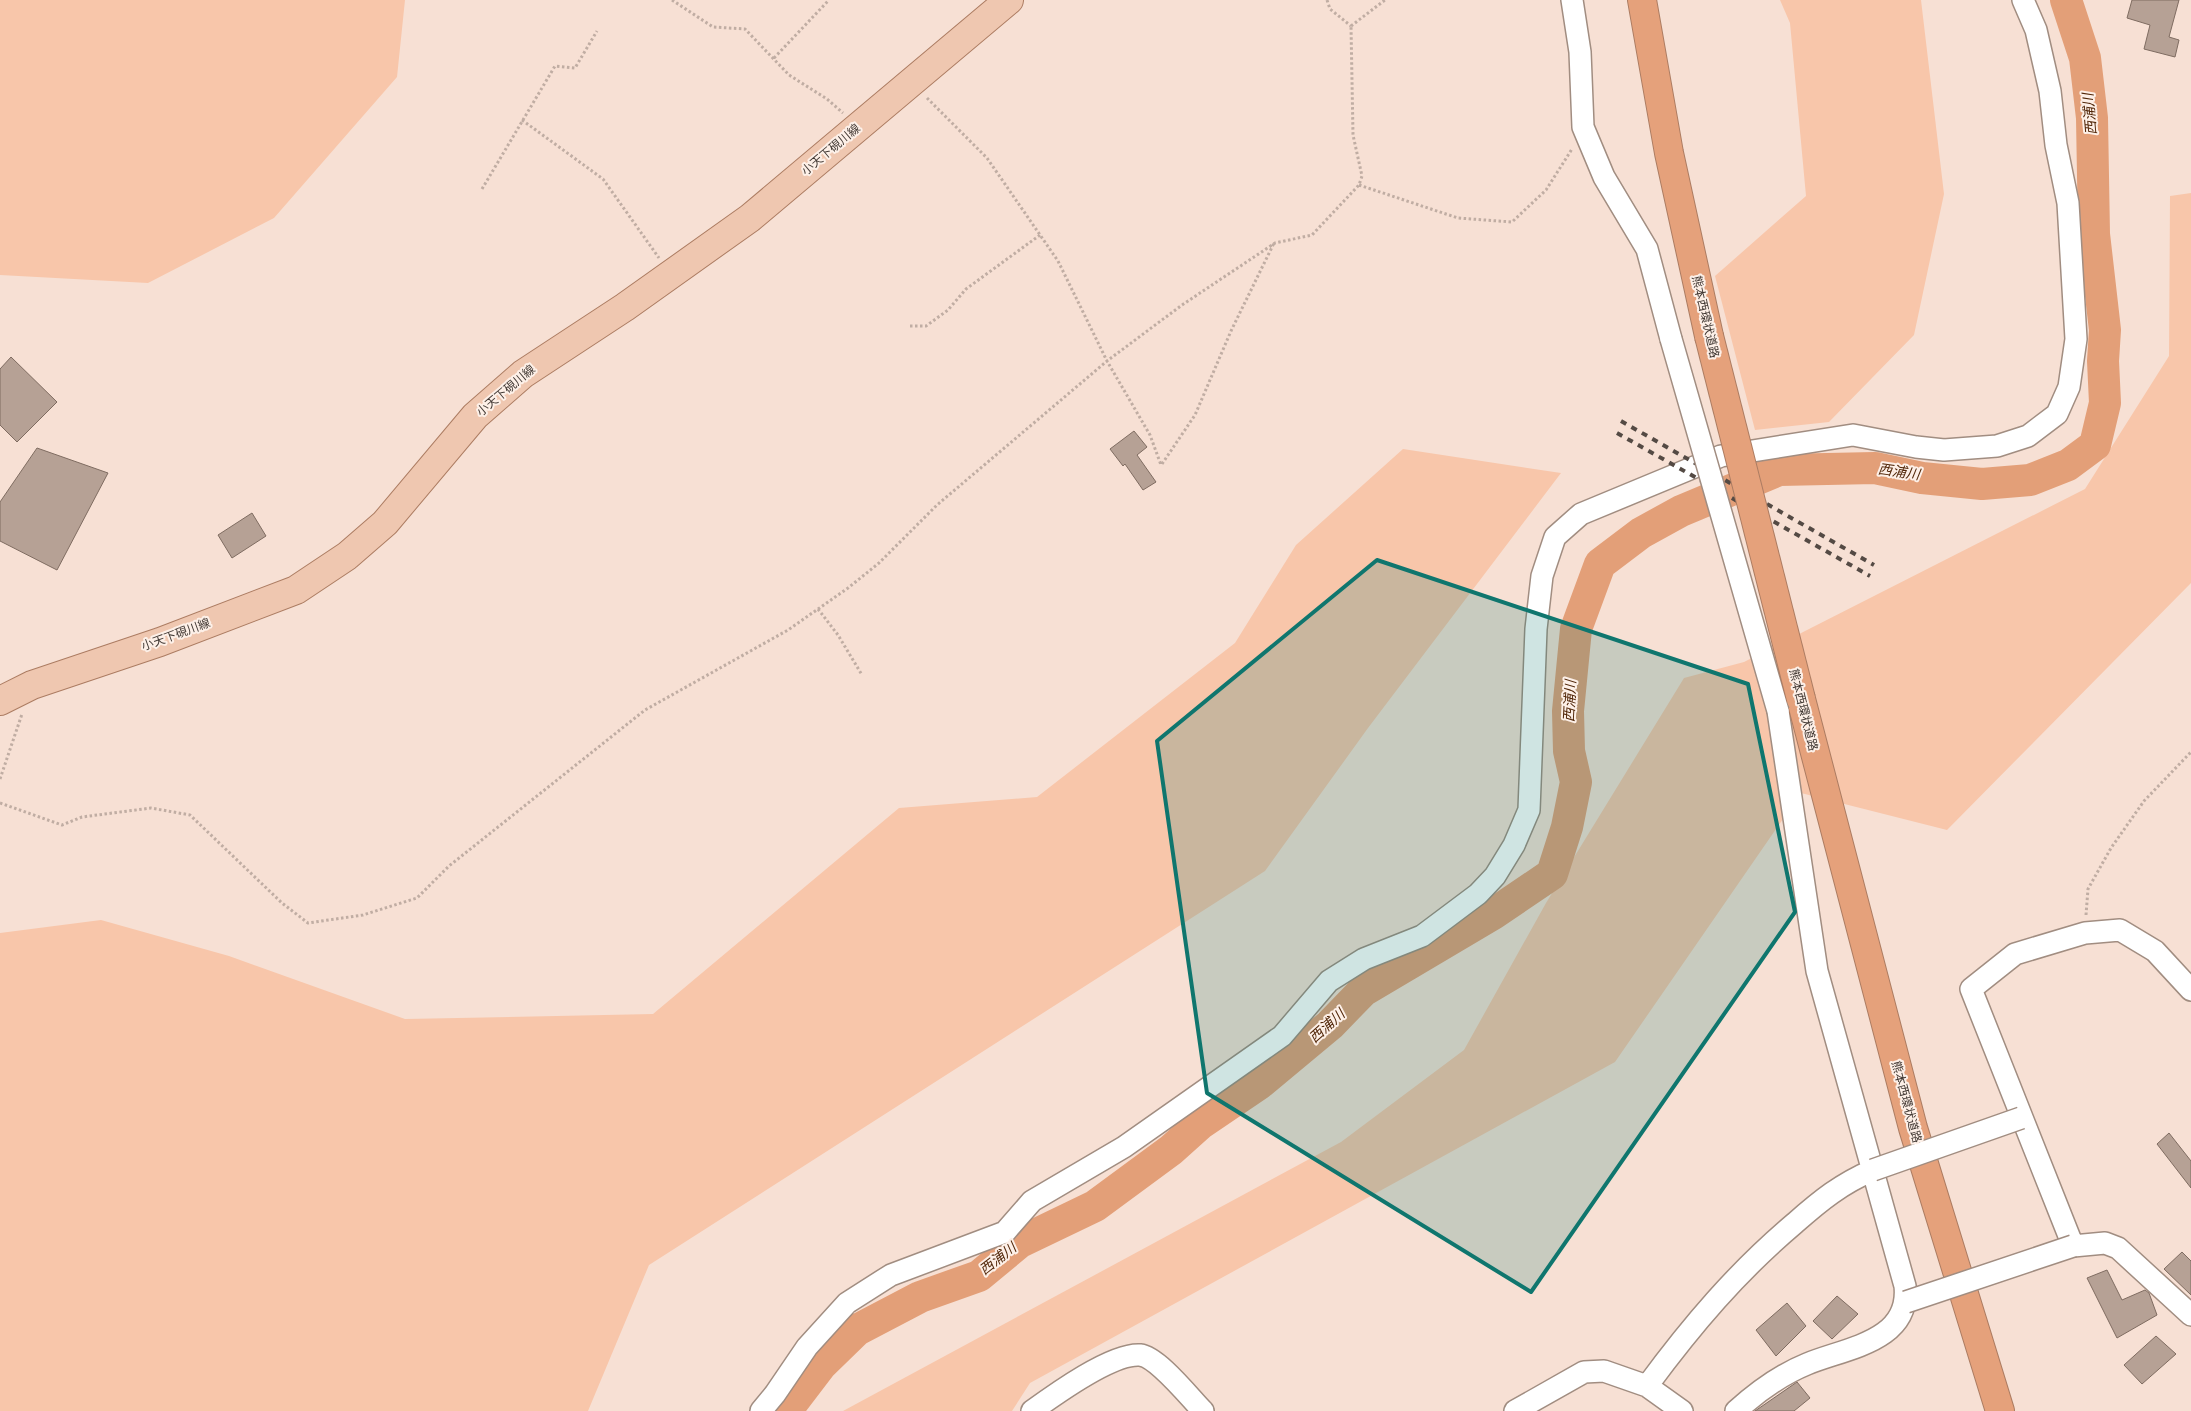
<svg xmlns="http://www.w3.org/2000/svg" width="2191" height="1411" font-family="Signika,'Noto Sans JP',sans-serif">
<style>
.green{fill:#f8c6aa}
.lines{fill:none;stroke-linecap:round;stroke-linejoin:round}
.river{stroke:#e39f78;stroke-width:32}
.building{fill:#b6a195;stroke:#7f6c61}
.minor-casing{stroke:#a18d81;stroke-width:24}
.major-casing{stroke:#ac7c62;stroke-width:30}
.highway-casing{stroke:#ac7c62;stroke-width:30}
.path{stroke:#c0ada3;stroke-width:3;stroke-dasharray:2.5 2.5;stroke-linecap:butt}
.minor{stroke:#fff;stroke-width:21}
.major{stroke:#efc7b0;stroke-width:28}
.highway{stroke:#e5a17b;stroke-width:28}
.rail{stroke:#544a44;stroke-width:4;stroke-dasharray:6 6;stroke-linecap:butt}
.minor-bridge-casing{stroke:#a18d81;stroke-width:24;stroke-linecap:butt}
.highway-bridge-casing{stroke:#ac7c62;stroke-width:30;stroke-linecap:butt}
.minor-bridge{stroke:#fff;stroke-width:21}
.highway-bridge{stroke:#e5a17b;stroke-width:28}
.marked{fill:#0f766e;fill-opacity:0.2;stroke:#0f766e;stroke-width:4;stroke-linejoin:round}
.labels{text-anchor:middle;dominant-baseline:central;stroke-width:4;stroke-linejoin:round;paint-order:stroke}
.street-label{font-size:12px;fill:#413833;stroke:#fdf0e8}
.water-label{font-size:14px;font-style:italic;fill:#512608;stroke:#fdf0e8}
</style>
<rect width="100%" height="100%" fill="#f7e0d4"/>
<!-- green -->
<path class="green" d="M0,0H405L397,77L274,218L148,283L0,275Z
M1780,0H1921L1944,194L1914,335L1829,422L1755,430L1715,276L1806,196L1790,23Z
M2191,193V583L1947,830L1801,793L1615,1062L1030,1383L1012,1411H843L1341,1142L1464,1050L1546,903L1684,678L1744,662L2085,489L2169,356L2170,196Z
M1403,449L1561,473L1368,728L1265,871L649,1265L588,1411H0V933L101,920L229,956L405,1019L653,1014L899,808L1037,797L1235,643L1296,545Z"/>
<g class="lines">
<!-- river -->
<path class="river" d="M786,1411L821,1365L857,1330L920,1297L979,1276L1020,1242L1095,1206L1171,1150L1200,1124L1259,1084L1330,1025L1363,991L1493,914L1552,874L1567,827L1576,782L1569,751L1568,711L1576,629L1600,564L1641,533L1681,511L1779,470L1875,468L1922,478L1982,484L2030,480L2068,465L2095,445L2105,403L2103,361L2105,330L2094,234L2092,118L2085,58L2066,0"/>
</g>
<!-- building -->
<path class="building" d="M2132,0H2179L2169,37L2179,40L2175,57L2144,49L2150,25L2127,18Z
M11,357L57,402L17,442L0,425V369Z
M1134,431L1147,447L1137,455L1156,482L1143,490L1125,464L1123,466L1110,449Z
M37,448L108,473L57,570L0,541V502Z
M252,513L266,536L232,558L218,535Z
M2169,1133L2191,1161V1188L2157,1144Z
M2182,1252L2191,1261V1295L2164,1269Z
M2107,1270L2122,1300L2145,1290L2149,1293L2157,1315L2117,1338L2087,1278Z
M1837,1296L1858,1314L1832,1339L1813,1321Z
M1787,1303L1806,1326L1776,1356L1756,1330Z
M2156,1336L2176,1354L2142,1384L2124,1365Z
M1797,1382L1810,1398L1794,1411H1755Z"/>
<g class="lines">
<defs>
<path id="minor" d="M1572,0L1580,52L1583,127L1604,177L1647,249L1671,339
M2191,990L2155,951L2120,930L2085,933L2015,954L1971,989L2073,1246L2105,1243L2118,1248L2191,1315
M1647,1386C1692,1325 1737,1272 1795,1223C1821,1200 1841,1184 1873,1170
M761,1411L775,1394L807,1347L847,1303L891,1275L1005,1232L1032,1201L1124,1147L1282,1036L1329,981L1364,959L1422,936L1478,894L1495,876L1514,845L1529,810L1536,629L1542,576L1555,537L1581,514L1721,456L1853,435L1916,447L1944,450L1997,446L2028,436L2057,414L2069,387L2076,339L2068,203L2056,145L2050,91L2036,30L2023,0
M1032,1411C1054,1395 1112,1353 1140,1355C1158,1357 1190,1398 1203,1411
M1515,1411L1584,1372L1604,1371L1647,1386L1682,1411
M1736,1411C1757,1392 1780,1375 1807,1364C1845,1348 1911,1342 1905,1286L1817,971L1778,711"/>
<path id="major" d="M0,701L32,685L160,642L296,590L347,556L385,523L475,416L523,374L625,307L750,218L1009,0"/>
<path id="highway" d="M1642,0L1669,153L1709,336
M1801,699L1913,1128L2000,1411"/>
</defs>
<!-- minor casing -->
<use href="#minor" class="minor-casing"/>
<!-- major casing -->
<use href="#major" class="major-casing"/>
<!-- highway casing -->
<use href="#highway" class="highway-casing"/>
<!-- path -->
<path class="path" d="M672,0L713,27L745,29L789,75L827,99L843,113
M1327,0L1330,9L1351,26
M1351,26L1385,0
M774,58L829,0
M927,98L987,158L1058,261L1107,361L1150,435L1161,465
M522,120L603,179L659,258
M1359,185L1458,218L1512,222L1546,190L1572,149
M482,189L555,66L575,68L597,31
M910,326H926L948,310L966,289L1040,235
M1162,464L1195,415L1231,331L1274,243
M818,609L838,635L862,675
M0,779L22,714
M0,803L62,825L82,817L151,808L190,815L282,903L308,923L363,915L417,898L449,866L645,710L788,630L848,588L879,563L937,505L1107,361L1182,305L1275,243L1312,235L1359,185L1362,176L1353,135L1351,26
M2086,915L2088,889L2111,848L2144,801L2191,752"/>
<!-- minor -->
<use href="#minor" class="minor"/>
<!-- major -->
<use href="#major" class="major"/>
<!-- highway -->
<use href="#highway" class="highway"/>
<!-- rail -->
<path class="rail" d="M1621,421L1874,565
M1617,433L1870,576"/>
<defs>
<path id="minor-bridge" d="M1671,339L1778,711
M1873,1170L2021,1118
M1906,1302L2073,1246"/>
<path id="highway-bridge" d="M1709,336L1801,699"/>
</defs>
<!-- minor-bridge casing -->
<use href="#minor-bridge" class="minor-bridge-casing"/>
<!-- highway-bridge casing -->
<use href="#highway-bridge" class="highway-bridge-casing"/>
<!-- minor-bridge -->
<use href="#minor-bridge" class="minor-bridge"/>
<!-- highway-bridge -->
<use href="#highway-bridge" class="highway-bridge"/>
</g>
<!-- marked area -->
<path class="marked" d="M1377,560L1748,684L1795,912L1531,1292L1207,1093L1157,741Z"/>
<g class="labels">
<!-- street labels -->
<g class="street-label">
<text transform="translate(831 150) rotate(-40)">小天下硯川線</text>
<text transform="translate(1705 317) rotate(77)">熊本西環状道路</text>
<text transform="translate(506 391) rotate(-40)">小天下硯川線</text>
<text transform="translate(176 635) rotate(-20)">小天下硯川線</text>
<text transform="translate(1803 710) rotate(76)">熊本西環状道路</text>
<text transform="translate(1906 1102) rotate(75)">熊本西環状道路</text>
</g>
<!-- water labels -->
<g class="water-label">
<text transform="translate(2090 114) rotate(-95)">西浦川</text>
<text transform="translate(1899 472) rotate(8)">西浦川</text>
<text transform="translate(1570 701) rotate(-87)">西浦川</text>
<text transform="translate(1327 1026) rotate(-42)">西浦川</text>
<text transform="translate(998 1259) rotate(-38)">西浦川</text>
</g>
</g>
</svg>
